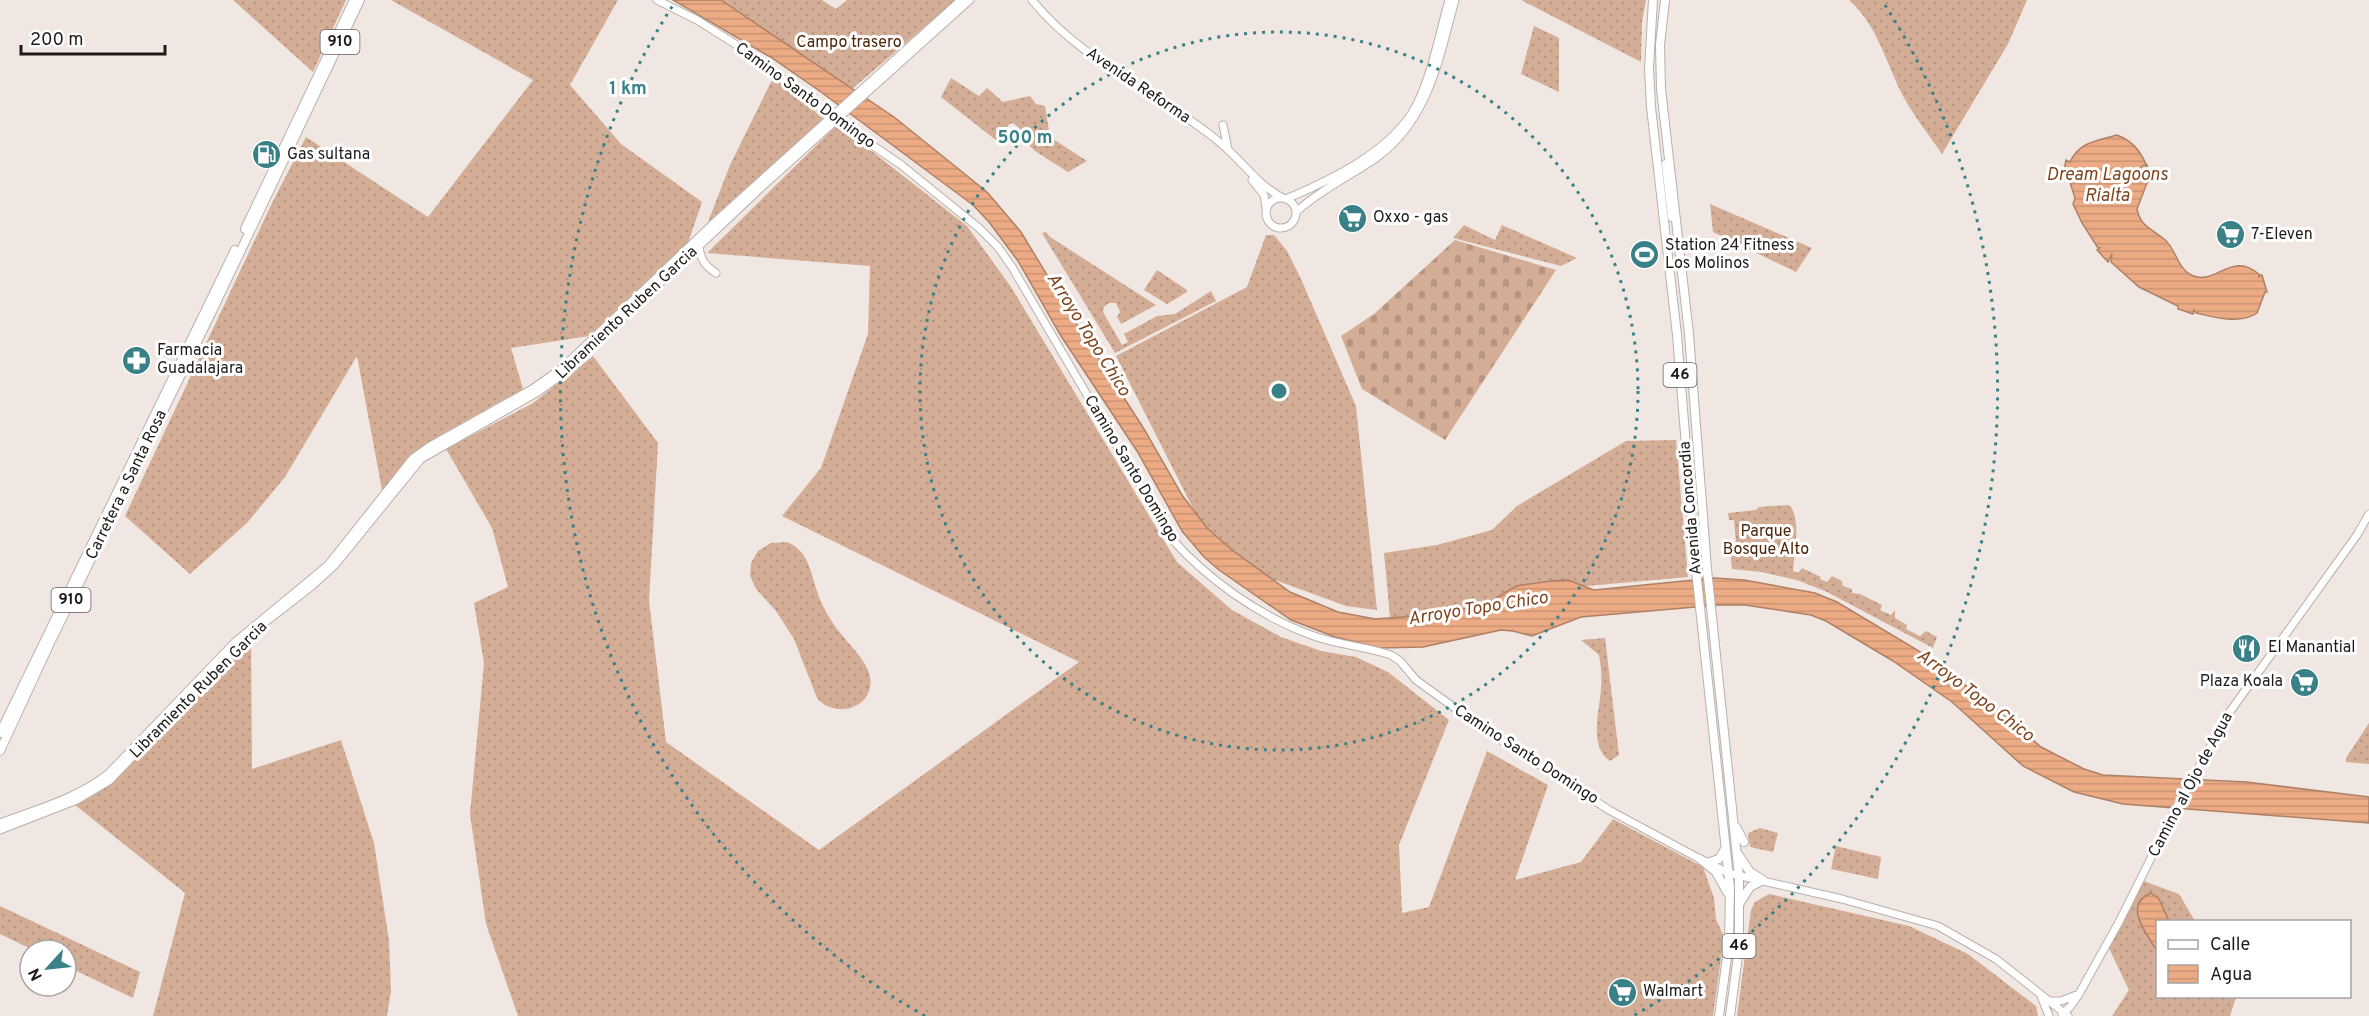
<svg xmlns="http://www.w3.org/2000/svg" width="2369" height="1016" font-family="Overpass,sans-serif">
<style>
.grass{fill:url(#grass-dots)}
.cemetery{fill:url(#cemetery-stones)}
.water{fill:url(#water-rules);stroke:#ae8065;stroke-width:1.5}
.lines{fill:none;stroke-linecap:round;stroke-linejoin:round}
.secondary-casing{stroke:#b8b0ab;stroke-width:9}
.primary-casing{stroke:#b8b0ab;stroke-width:10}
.secondary{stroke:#fff;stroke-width:7}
.primary{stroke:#fff;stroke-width:8}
.ring{fill:none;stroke:#398186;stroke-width:3;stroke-dasharray:3 6}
.labels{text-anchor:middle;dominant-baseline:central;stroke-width:6;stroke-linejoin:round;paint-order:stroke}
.shield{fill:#fff;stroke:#625f5e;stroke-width:1.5}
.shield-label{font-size:15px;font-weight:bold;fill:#1e1a19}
.park-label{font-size:16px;fill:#4d2406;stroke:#fff}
.street-label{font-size:16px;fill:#1e1a19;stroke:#fff}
.poi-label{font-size:16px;fill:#1e1a19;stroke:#fff;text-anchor:start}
.water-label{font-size:18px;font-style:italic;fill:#81441c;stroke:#fff}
.centre{fill:#398186;stroke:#fff;stroke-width:3}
.ring-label{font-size:18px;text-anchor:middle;font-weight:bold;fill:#398186;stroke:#fff;stroke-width:6;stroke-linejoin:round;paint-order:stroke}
</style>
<defs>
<pattern id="grass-dots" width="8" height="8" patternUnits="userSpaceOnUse" patternTransform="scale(1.5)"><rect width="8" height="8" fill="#d4ad96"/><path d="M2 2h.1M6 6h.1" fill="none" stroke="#b69481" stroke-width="1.8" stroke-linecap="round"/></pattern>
<pattern id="cemetery-stones" width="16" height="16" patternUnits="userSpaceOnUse" patternTransform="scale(1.5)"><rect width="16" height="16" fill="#d4ad96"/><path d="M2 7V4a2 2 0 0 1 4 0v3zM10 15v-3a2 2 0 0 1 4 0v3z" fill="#b69481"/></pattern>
<pattern id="water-rules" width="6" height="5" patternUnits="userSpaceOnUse" patternTransform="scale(1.5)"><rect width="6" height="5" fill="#ecab85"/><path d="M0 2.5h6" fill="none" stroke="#ca9372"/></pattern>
</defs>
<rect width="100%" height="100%" fill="#f0e7e2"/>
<!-- grass -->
<path class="grass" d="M233,0H346L313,72Z
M391,0H618L570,85L621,144L702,202L688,243L589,336L511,348L523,389L437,437L411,454L382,490L357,356L285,477L247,523L190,574L125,516L273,201L306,137L428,217L533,80Z
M721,0H822L836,9L847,0H956L852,89Z
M1521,0H1646L1642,22L1641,62Z
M1849,0H2027L2008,44L1942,154C1929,135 1914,116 1903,96C1886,63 1878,26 1849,0Z
M1534,26L1559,38V92L1521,74Z
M774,76L824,119L708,222L730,165Z
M951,78L979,96L987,88L1003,102L1030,96L1036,104L1045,106L1050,137L1087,161L1068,172L1035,151L1019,136L1020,129L1013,123L1009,124L1005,133L997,141L941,97Z
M836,126L869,149L967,226L1011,287L1177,562L1232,610L1281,637L1321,651L1356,657L1388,672L1449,720L1399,845L1402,913L1429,907L1487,751L1548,785L1515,880L1581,862L1613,819L1703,867L1714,898L1716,919L1724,937L1713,1016H518L486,924L470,814L484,663L474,603L508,587L492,528L446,449L533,403L593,356L658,443L649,601L666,742L819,850L1079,662L782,516L821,468L868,334L870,266L707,253Z
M1710,204L1812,248L1796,272L1713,232Z
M1464,225L1495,240L1502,225L1577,258L1561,266L1453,238Z
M1046,232L1050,237L1156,305L1121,324L1117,317L1120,312L1116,303H1109L1104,307L1103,312L1122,345L1128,342L1124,334L1157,316L1175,314L1211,291L1216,301L1115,353L1042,233Z
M1266,235H1274L1287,251L1301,279L1356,406L1377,610L1346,606L1275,580L1231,553L1204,530L1116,356L1247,287Z
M1157,270L1187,290V292L1167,304L1144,290Z
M1676,440L1688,577L1553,589L1542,601L1427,619L1390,617L1384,553L1437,545L1492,530L1517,506L1626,441Z
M1789,505C1802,518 1794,555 1793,571L1798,573L1802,568L1821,577L1820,579L1827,582L1832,576L1842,581L1843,586L1852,589V593L1860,594L1882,605L1880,610L1891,615L1895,610V618L1907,625L1906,629L1920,636L1926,631L1937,637L1933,648L1825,591L1797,580L1761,572L1732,569L1729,543H1736L1734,520H1729L1728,513L1756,510L1759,507Z
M787,542C809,551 810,571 817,591C820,601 825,611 831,620C841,638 867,658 870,677C875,708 836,720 817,698L794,639L776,611L756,589L750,576L751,563L758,551L771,543Z
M1605,638L1619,755L1610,761C1588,746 1600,710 1601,688C1602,677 1601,666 1599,655L1581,640Z
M251,640L252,769L341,740L374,843L389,941L391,991L387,1016H153L185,893L75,805L114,781Z
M2369,723V764L2346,762V758Z
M1760,828L1778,833L1773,852L1750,847L1748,833Z
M1836,846L1881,857L1878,879L1831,869Z
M2141,880L2179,894L2195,921L2158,922V996L2236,997L2230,1016H2112L2129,990L2107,944Z
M1769,894L1909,926L1968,954L2036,1006L2038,1016H1737L1751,910L1755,902Z
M0,906L140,972L133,998L66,966V950H33L0,934Z"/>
<!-- cemetery -->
<path class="cemetery" d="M1455,240L1556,270L1445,440L1362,389L1341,336L1374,314Z"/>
<!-- water -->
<path class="water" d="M673,0H721L894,117L987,192L1021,232L1076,323L1144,429L1182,495L1207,528L1232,550L1290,592L1338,612L1375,619L1417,616L1483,606L1516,586L1551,581L1568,580L1594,590L1714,578L1744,580L1815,593L1837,602L1929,657L1998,710L2041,747L2084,769L2103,775L2246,782L2369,797V823L2123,804L2074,792L2023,766L1952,702L1893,661L1826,621L1811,615L1745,605H1718L1581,617L1532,636L1513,631L1501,630L1423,647L1380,648L1335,637L1291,620L1219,570L1204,557L1182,531L1137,451L1061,336L1018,261L989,222L973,205L821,92L772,58Z
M2117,135C2132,141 2139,149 2146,164L2141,167L2139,173L2147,165L2149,182L2145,181L2147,183L2137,209C2140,226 2152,229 2164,239C2176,248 2177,268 2191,275C2216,287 2231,249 2260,275L2258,277L2262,275L2267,292H2265L2257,313C2240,325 2214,317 2196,313L2194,310L2193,314L2178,309V306L2139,287L2111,262L2112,254L2108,262L2097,250L2100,248H2098L2082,223L2073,204L2075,198L2068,176L2073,168L2065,176H2063L2066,160L2070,162C2080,141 2097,141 2117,135Z
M2151,893L2159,899L2169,921L2158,922L2157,951C2147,934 2122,905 2151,893Z"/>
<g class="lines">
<defs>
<path id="secondary" d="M657,0L697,20L751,54L835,120L900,164L979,228L998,247L1012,267L1171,538C1207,579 1259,616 1311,635C1337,645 1365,646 1391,655L1400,661L1416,680L1481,727L1609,810L1700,859L1728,873L1842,899L1938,926L1996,959L2068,1016
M1032,0C1081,61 1158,92 1218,141C1241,159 1256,184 1283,198
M1223,125L1228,149
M1252,180L1264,195L1266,207
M1266 213a15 15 0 1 1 30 0a15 15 0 1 1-30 0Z
M1286,199C1331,180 1392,151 1416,106C1432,74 1439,35 1449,0
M1296,212C1320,190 1350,176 1376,158C1429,120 1439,58 1455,0
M699,245C700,259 705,266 716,273
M0,823C37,809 78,798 109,773L235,642L328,565L413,458L430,446L532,389L562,368L716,221L961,0
M0,830L77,800L109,781L254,631L312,586L335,565L421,459L538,392L563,374L763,186L970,0
M2041,996L2049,1016
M2050,1001H2061L2079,994
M2062,1014L2070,1007L2079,994L2119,922L2176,808L2229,713L2357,535L2369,514"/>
<path id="primary" d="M1653,0L1649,68L1651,107L1677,335L1696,570L1730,888L1729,943L1719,1016
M1665,0L1660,45L1661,89L1689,334L1707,569L1739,876V948L1730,1016
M1666,164L1672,217
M245,229L354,0
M0,733L235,250
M0,751L50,643L214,307L360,0
M1736,827L1744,842
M1738,854L1750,872L1763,880
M1700,859L1716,872L1727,892
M1707,863L1719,859L1725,849
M1740,903L1750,887L1763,880"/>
</defs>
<!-- secondary casing -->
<use href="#secondary" class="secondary-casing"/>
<!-- primary casing -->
<use href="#primary" class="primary-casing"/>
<!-- secondary -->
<use href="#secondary" class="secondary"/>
<!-- primary -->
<use href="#primary" class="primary"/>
</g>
<!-- distance rings -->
<g class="ring">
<circle cx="1279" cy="391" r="359"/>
<path d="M925 1016A718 718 0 0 1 673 5M1885 5A718 718 0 0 1 1633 1016"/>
</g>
<!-- icons -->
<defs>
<symbol id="fuel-disc" viewBox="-11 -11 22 22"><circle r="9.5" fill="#398186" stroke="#fff"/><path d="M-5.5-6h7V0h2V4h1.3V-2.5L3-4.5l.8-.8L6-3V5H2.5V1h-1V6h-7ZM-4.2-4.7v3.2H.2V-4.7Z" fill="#fff"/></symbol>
<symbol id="supermarket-disc" viewBox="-11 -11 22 22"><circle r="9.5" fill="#398186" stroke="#fff"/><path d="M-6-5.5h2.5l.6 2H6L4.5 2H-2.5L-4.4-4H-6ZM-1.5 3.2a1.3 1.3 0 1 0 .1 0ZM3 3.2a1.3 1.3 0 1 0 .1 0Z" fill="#fff"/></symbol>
<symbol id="stadium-disc" viewBox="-11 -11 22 22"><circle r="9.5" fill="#398186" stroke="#fff"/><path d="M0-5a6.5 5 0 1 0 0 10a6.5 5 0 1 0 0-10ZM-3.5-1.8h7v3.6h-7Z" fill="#fff"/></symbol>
<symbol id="pharmacy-disc" viewBox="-11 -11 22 22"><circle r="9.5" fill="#398186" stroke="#fff"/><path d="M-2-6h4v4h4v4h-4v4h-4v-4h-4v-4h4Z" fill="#fff"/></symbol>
<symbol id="restaurant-disc" viewBox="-11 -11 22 22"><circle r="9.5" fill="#398186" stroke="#fff"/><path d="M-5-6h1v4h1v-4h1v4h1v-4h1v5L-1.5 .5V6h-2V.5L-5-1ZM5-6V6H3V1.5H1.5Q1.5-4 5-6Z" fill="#fff"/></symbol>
</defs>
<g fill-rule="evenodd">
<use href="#fuel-disc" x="250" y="138" width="33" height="33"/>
<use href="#supermarket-disc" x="1336" y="202" width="33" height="33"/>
<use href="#supermarket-disc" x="2214" y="218" width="33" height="33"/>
<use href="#stadium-disc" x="1628" y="238" width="33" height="33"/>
<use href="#pharmacy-disc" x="120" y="344" width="33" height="33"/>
<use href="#restaurant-disc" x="2230" y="632" width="33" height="33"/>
<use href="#supermarket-disc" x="2288" y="666" width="33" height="33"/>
<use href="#supermarket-disc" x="1606" y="976" width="33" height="33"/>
</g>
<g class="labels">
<!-- shield labels -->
<g class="shield">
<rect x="320.5" y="30" width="39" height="24" rx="4.5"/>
<rect x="1663.5" y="363" width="33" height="24" rx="4.5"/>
<rect x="51.5" y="588" width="39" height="24" rx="4.5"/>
<rect x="1722.5" y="934" width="33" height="24" rx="4.5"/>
</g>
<g class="shield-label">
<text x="340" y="42">910</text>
<text x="1680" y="375">46</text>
<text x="71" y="600">910</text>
<text x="1739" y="946">46</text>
</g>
<!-- park labels -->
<g class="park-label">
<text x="849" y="43">Campo trasero</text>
<text x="1766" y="532">Parque<tspan x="1766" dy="18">Bosque Alto</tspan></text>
</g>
<!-- street labels -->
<g class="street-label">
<text transform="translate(1138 86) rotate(34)">Avenida Reforma</text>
<text transform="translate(805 96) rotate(36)">Camino Santo Domingo</text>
<text transform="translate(627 313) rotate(-43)">Libramiento Ruben Garcia</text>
<text transform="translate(1131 469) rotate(59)">Camino Santo Domingo</text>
<text transform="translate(127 485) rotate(-64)">Carretera a Santa Rosa</text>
<text transform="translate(1691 508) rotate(-95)">Avenida Concordia</text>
<text transform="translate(199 690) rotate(-45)">Libramiento Ruben Garcia</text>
<text transform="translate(1526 755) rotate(33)">Camino Santo Domingo</text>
<text transform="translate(2191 785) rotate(-62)">Camino al Ojo de Agua</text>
</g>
<!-- poi labels -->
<g class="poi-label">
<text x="287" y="155">Gas sultana</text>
<text x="1373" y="218">Oxxo - gas</text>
<text x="2251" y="235">7-Eleven</text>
<text x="1665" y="246">Station 24 Fitness<tspan x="1665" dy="18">Los Molinos</tspan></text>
<text x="157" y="351">Farmacia<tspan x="157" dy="18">Guadalajara</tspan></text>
<text x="2268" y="648">El Manantial</text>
<text x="2283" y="682" text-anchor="end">Plaza Koala</text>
<text x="1643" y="992">Walmart</text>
</g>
<!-- water labels -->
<g class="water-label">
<text x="2107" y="175">Dream Lagoons<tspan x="2107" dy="21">Rialta</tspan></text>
<text transform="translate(1088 335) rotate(58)">Arroyo Topo Chico</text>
<text transform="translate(1478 609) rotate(-9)">Arroyo Topo Chico</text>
<text transform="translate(1975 696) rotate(37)">Arroyo Topo Chico</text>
</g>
</g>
<circle cx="1279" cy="391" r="9" class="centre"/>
<g class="ring-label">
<text x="628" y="94">1 km</text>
<text x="1025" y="143">500 m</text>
</g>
<!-- legend -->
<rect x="2156" y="920" width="195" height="78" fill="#ffffff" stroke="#a5a3a3" stroke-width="1.5"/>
<rect x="2168" y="940" width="30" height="9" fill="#ffffff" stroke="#a5a3a3" stroke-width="1.5"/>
<text x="2210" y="950" font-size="18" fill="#1e1a19">Calle</text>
<rect x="2168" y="965" width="30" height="18" fill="url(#water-rules)" stroke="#a5a3a3" stroke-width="1.5"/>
<text x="2210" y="980" font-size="18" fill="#1e1a19">Agua</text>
<!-- north arrow -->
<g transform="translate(48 968) rotate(243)"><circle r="28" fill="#ffffff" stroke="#a5a3a3" stroke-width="1.5"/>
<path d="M0-4.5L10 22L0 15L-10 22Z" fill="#398186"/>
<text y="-9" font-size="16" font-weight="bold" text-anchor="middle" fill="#1e1a19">N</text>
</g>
<!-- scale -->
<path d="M21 45v9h144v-9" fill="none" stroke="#1e1a19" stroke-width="3"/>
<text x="30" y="45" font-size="18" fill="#1e1a19" stroke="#ffffff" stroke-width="4.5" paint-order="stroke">200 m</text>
</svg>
